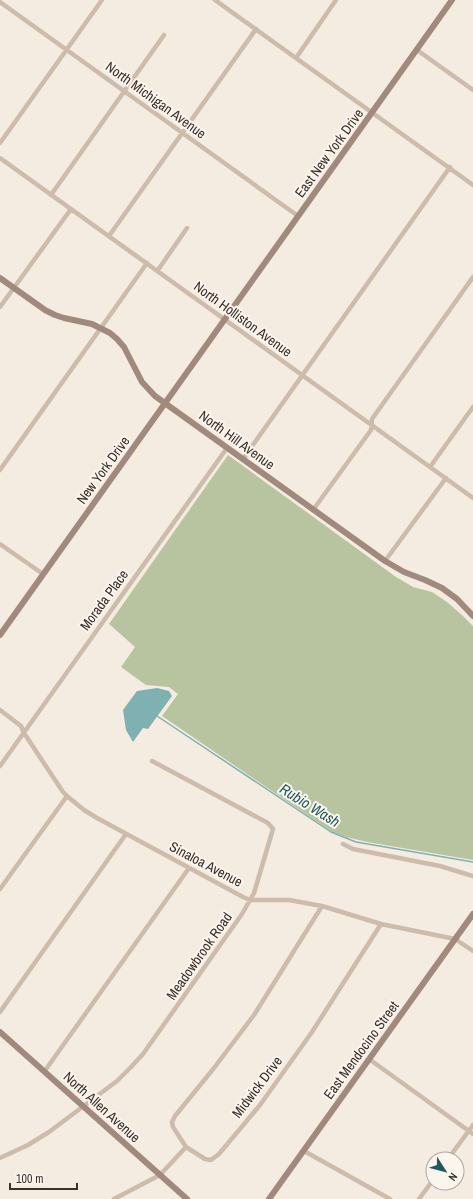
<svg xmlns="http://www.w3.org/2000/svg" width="473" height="1199" font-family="'Archivo Narrow',sans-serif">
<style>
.green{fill:#b8c4a0}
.water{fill:#7fb0b2}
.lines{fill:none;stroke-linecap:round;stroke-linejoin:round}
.stream{stroke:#7fb0b2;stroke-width:1.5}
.street{stroke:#cdbbac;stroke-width:4.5}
.secondary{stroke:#a18a7d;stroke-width:6}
.labels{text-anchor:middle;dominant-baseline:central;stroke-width:4;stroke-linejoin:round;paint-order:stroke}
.street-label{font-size:14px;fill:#3b302b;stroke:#fbf5ee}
.water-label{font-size:15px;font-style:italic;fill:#1f5a5e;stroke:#fbf5ee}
</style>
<rect width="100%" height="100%" fill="#f4ebe1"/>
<!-- green -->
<path class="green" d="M228,455L396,577L413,587L432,592L447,602L463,616L473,626V860L367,842L346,837L332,832L162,716L178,694L169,687L146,685L121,667L135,647L109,624Z"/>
<!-- water -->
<path class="water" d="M157,688L169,691L172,696L148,729L143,728L133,742L126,730L123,710L137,691Z"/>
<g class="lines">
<!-- stream -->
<path class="stream" d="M157,716L331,832L356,842L473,862"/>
<!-- street -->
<path class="street" d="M215,0L473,185
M0,2L298,216
M417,50L473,90
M296,58L336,0
M0,143L102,0
M0,158L473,498
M51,195L164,35
M109,236L256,29
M158,270L187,228
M0,307L71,209
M243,459L450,167
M430,467L473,407
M0,470L147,263
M313,510L371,430L372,419L473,277
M0,544L43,574
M385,561L446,478
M0,710L21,726L24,733L63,792L67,796L84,810L97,818L243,897L250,900H289L322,906L381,924L455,939L473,951
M0,766L227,448
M343,844L353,849L440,866L473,876
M0,889L67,796
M322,906L254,1015L214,1068L175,1116L172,1122L173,1127L186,1147L205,1159L211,1160L219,1154L260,1105L312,1032L381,924
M0,1012L126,834
M369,1059L473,1134
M44,1072L189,868
M304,1151L390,1199
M0,1158L28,1145L49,1132L117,1081L131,1067L143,1054L242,914L254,893L273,829L268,823L152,761
M448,1159L473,1125
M114,1199L160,1175L186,1147
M419,1199L433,1180"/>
<!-- secondary -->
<path class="secondary" d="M0,278L45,310L55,315L64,318L92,324L110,333L117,339L124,347L142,382L155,396L385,561L404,572L425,580L442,588L457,599L473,616
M0,635L452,0
M0,1032L187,1199
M269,1199L473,914"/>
</g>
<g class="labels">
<!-- street labels -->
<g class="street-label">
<text transform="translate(156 100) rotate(36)">North Michigan Avenue</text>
<text transform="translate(329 153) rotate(-54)">East New York Drive</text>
<text transform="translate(243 319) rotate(36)">North Holliston Avenue</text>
<text transform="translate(237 440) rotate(36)">North Hill Avenue</text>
<text transform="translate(103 470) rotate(-54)">New York Drive</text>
<text transform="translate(104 600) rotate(-54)">Morada Place</text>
<text transform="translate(206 864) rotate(28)">Sinaloa Avenue</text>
<text transform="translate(199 956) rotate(-55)">Meadowbrook Road</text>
<text transform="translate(361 1050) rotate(-54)">East Mendocino Street</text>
<text transform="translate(257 1087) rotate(-53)">Midwick Drive</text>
<text transform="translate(102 1107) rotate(42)">North Allen Avenue</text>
</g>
<!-- water labels -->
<g class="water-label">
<text transform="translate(310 805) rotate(32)">Rubio Wash</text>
</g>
</g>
<!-- north arrow -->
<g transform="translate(445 1171) rotate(126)"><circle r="19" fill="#fbf5ee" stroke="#aea6a0"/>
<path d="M0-3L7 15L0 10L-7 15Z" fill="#1f5a5e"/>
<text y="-6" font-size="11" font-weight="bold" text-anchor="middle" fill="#3b302b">N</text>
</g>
<!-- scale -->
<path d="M10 1183v6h67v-6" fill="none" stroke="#3b302b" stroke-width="2"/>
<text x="16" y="1183" font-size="12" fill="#3b302b" stroke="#fbf5ee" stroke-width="3" paint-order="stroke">100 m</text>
</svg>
